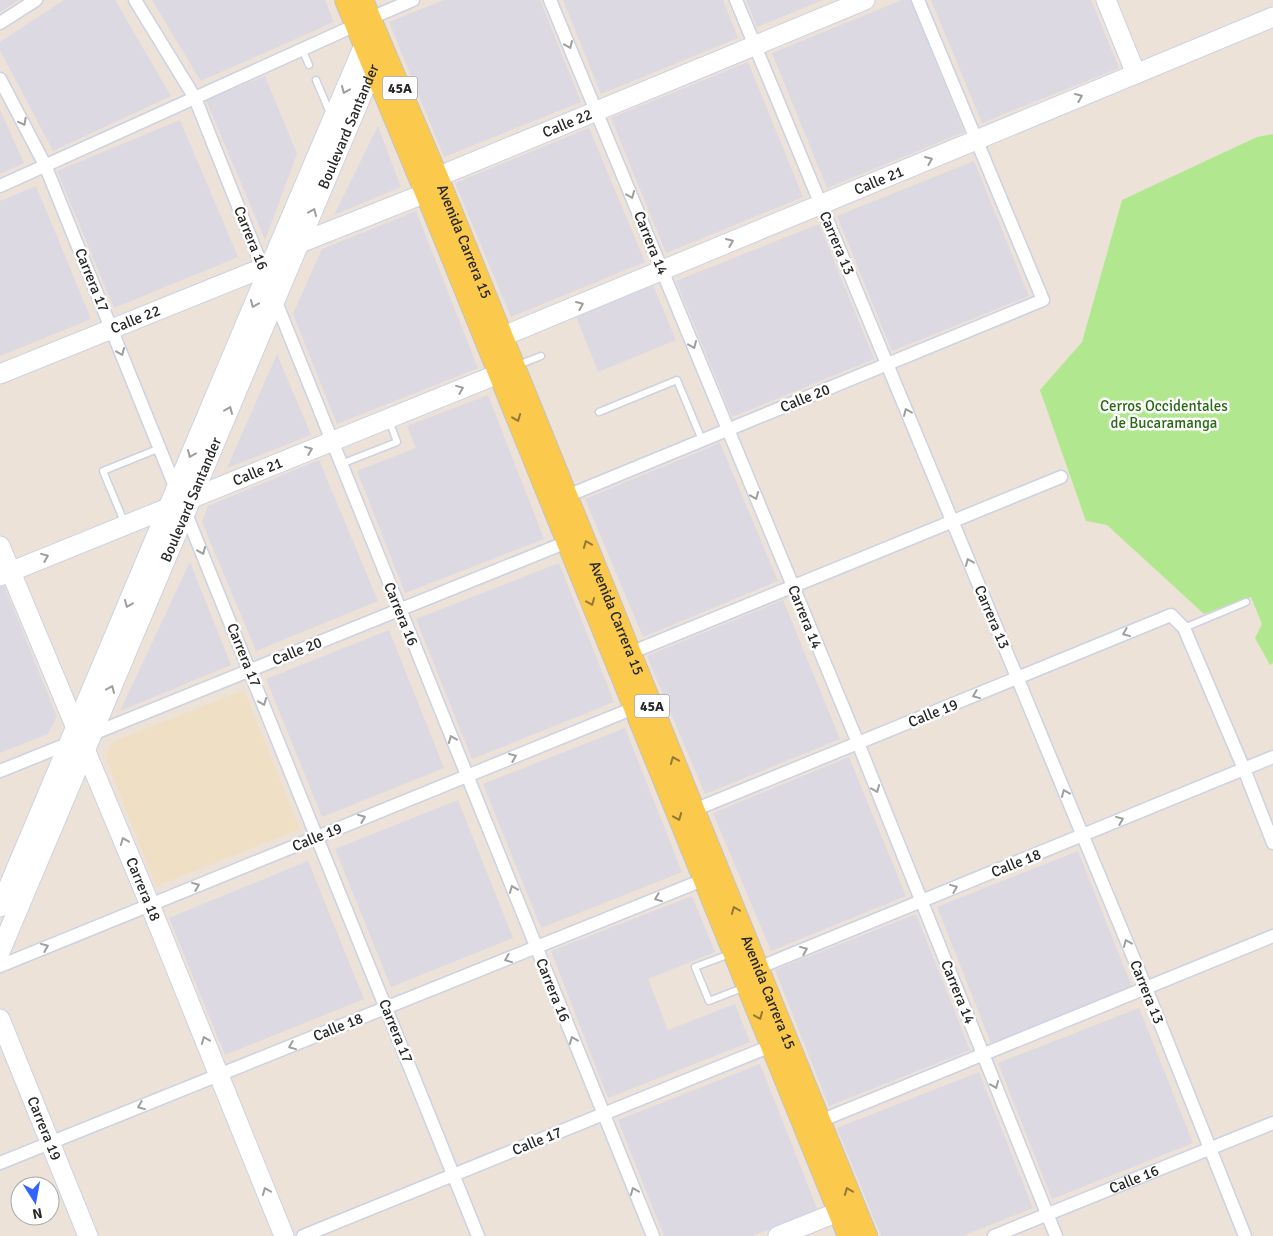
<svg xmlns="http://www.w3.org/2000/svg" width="1273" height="1236" font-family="Signika,sans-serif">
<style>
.industrial{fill:#dcd9e3}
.education{fill:#efe0c5}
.green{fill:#b1e88f}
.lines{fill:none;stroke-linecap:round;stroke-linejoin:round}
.lane-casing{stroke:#cdd2e3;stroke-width:9}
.street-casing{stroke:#cdd2e3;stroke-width:15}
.secondary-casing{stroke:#cdd2e3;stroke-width:21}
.primary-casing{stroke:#c3c3c3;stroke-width:22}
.lane{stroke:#fff;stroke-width:6}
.street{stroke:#fff;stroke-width:12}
.secondary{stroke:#fff;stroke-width:19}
.primary{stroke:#fbca4d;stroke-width:20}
.oneway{stroke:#9e9e9e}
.oneway2{stroke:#92793a}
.labels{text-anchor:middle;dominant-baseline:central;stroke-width:5;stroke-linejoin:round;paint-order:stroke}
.shield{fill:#fff;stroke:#686868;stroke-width:1}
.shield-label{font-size:14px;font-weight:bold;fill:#282828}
.street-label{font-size:15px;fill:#282828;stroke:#fff}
.park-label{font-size:15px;fill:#296913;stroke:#fff}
</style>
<rect width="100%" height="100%" fill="#ece2d8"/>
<!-- industrial -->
<path class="industrial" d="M0,0H19L0,12Z
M64,0H115L171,96L53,151L0,50V42Z
M152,0H325L334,22L201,81Z
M444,0H540L581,102L444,157L389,22Z
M563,0H723L738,38L601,94Z
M746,0H823L757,27Z
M902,0H910L964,132L827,188L772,53Z
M931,0H1091L1119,68L982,123Z
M748,62L803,197L666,253L611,118Z
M265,76L297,154L265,240L206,100Z
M0,110L24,163L0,174Z
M180,120L238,257L114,308L57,171Z
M378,126L401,187L334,215Z
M589,128L645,262L511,317L455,183Z
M974,161L1029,296L892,351L837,216Z
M36,186L91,319L0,356V201Z
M416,211L478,368L337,424L293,314L322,249Z
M819,224L874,359L732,417L676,281Z
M653,285L676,340L598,372L576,316Z
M277,354L311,435L227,468Z
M488,395L544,539L405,593L357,471L416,448L407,426Z
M720,443L778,581L643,637L585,499Z
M319,460L378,601L256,651L202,522L208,506Z
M190,562L231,665L120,711Z
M559,563L614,702L472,759L416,619Z
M4,585L57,717L48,734L0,753V587Z
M783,600L840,739L705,794L647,656Z
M389,630L444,768L322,817L266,679Z
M625,728L682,872L541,928L483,784Z
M849,757L906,896L771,951L713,813Z
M458,800L513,938L391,987L335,849Z
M1078,851L1132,987L991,1043L937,907Z
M308,861L364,999L225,1055L169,918Z
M692,896L715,952L648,979L668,1030L735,1004L750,1042L608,1098L551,951Z
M916,914L970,1050L829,1106L775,970Z
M1139,1008L1193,1143L1052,1199L998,1063Z
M760,1064L818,1211L752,1236H664L618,1120Z
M979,1072L1033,1208L962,1236H881L837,1128Z"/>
<!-- education -->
<path class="education" d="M244,690L300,829L156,886L105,757L112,742Z"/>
<!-- green -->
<path class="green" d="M1273,134V663L1270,665L1255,638L1262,624L1251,597L1204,614L1107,525L1086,521L1040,390L1082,342L1122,200L1257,137Z"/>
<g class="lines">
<defs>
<path id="lane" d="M302,49L309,65
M316,80L330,113
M518,365L541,356
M599,412L677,380L702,440
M341,464L397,442L389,420
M125,524L103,471L160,448
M1184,628L1246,602
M730,954L695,967L709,1001L745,987"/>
<g id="street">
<path d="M135,0L195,98L265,274"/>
<path d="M550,0L858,743L1056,1236"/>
<path d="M736,0L1146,988L1245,1236"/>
<path d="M371,18L413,0"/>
<path d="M0,23L36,0"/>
<path d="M0,79L45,165L478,1236"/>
<path d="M0,186L356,25"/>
<path d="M274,297L653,1236"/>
<path d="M567,496L1043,300L918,0"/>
<path d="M630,653L1061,477"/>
<path d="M90,735L567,542"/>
<path d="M0,771L72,742"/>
<path d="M694,810L1171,615L1184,628L1244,769L1273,843"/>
<path d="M0,966L634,708"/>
<path d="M758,968L1273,757"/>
<path d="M820,1121L1273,936"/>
<path d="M0,1163L703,880"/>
<path d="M303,1236L771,1046"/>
<path id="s1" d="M994,1236L1273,1123"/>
</g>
<g id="secondary">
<path d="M1106,0L1136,74"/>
<path id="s2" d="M295,245L426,193L438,177L442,175L865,0"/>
<path id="s3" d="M489,342L1273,17"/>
<path id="s4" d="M0,374L270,265"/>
<path id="s5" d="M0,546L150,905L284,1236"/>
<path id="s6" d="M0,576L513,368"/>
<path d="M0,907L245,325L364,45"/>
<path id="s7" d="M0,952L377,59"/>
<path id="s8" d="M0,1019L88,1236"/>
<path d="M778,1236L838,1212"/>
</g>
<g id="primary">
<path d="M345,0L431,207L848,1236"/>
<path id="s9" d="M363,0L443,189L867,1236"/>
</g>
</defs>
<!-- lane casing -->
<use href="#lane" class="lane-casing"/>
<!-- street casing -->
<use href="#street" class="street-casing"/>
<!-- secondary casing -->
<use href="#secondary" class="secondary-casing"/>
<!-- primary casing -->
<use href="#primary" class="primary-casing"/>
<!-- lane -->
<use href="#lane" class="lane"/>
<!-- street -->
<use href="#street" class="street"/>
<!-- secondary -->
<use href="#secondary" class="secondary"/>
<!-- primary -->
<use href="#primary" class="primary"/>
</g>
<!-- one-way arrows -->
<defs><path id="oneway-chevron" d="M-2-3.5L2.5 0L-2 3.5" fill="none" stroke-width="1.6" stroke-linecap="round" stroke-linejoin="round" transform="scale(1.25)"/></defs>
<g class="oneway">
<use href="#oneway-chevron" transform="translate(569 45) rotate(67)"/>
<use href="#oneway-chevron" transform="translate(345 90) rotate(113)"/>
<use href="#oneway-chevron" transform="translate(1079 97) rotate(-23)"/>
<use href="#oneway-chevron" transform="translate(23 122) rotate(62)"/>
<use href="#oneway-chevron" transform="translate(929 160) rotate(-23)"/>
<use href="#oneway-chevron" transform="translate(631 195) rotate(68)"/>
<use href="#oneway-chevron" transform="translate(313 212) rotate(-67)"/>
<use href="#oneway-chevron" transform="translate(730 242) rotate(-23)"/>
<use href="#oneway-chevron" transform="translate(254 304) rotate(113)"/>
<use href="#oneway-chevron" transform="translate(580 305) rotate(-23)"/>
<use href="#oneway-chevron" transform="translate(693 345) rotate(67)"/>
<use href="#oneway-chevron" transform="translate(121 352) rotate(68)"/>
<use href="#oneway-chevron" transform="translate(460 389) rotate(-22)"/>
<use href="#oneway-chevron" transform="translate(229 410) rotate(-67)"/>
<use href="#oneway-chevron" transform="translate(907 412) rotate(-113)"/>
<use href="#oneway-chevron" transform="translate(309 450) rotate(-22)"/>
<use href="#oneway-chevron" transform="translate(191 454) rotate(113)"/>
<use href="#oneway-chevron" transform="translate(755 496) rotate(68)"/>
<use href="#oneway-chevron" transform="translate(202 551) rotate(68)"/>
<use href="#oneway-chevron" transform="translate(45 557) rotate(-22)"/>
<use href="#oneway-chevron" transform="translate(969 562) rotate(-113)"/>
<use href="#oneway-chevron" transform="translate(128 604) rotate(113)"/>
<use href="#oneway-chevron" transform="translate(1126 633) rotate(158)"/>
<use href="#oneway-chevron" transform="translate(111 689) rotate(-67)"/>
<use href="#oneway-chevron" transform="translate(976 695) rotate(158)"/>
<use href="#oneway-chevron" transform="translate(263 702) rotate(68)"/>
<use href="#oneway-chevron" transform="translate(452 739) rotate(-112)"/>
<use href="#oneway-chevron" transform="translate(513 757) rotate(-22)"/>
<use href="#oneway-chevron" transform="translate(876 789) rotate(68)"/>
<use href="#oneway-chevron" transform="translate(1065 793) rotate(-113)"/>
<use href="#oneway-chevron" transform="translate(362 818) rotate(-22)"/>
<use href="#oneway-chevron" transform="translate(1120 820) rotate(-22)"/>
<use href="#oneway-chevron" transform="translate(124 841) rotate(-112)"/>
<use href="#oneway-chevron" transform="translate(196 886) rotate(-22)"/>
<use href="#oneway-chevron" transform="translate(954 888) rotate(-22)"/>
<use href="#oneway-chevron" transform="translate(513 889) rotate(-112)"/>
<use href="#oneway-chevron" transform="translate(658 898) rotate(158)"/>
<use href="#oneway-chevron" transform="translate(1127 943) rotate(-113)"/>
<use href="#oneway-chevron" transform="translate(45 947) rotate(-22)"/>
<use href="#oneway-chevron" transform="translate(804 950) rotate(-22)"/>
<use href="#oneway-chevron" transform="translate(508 959) rotate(158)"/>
<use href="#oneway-chevron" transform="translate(205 1040) rotate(-112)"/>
<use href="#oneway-chevron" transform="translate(573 1040) rotate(-112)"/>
<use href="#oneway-chevron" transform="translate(292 1046) rotate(158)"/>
<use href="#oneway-chevron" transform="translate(995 1085) rotate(68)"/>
<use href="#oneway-chevron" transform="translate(141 1106) rotate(158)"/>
<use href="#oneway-chevron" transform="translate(266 1191) rotate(-112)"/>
<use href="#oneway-chevron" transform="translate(634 1191) rotate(-112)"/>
</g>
<g class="oneway2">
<use href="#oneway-chevron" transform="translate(517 418) rotate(68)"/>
<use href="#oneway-chevron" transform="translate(587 544) rotate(-112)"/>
<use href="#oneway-chevron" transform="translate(591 602) rotate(68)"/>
<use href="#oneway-chevron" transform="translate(674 760) rotate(-112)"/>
<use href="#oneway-chevron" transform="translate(678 817) rotate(68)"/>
<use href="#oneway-chevron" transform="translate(735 910) rotate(-112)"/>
<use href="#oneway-chevron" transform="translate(759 1016) rotate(68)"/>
<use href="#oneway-chevron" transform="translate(848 1191) rotate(-112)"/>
</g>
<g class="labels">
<!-- shield labels -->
<g class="shield">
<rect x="382.5" y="76.5" width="35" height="23" rx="4"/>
<rect x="634.5" y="694.5" width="35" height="23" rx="4"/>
</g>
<g class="shield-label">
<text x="400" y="88">45A</text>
<text x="652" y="706">45A</text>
</g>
<!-- street labels -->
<g class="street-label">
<text stroke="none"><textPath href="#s2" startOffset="301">Calle 22</textPath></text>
<text stroke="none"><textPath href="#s7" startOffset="896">Boulevard Santander</textPath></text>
<text stroke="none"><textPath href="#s3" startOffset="422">Calle 21</textPath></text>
<text transform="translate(251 238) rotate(68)">Carrera 16</text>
<text stroke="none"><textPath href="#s9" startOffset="262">Avenida Carrera 15</textPath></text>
<text transform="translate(651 243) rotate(68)">Carrera 14</text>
<text transform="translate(837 243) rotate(67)">Carrera 13</text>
<text transform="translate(92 280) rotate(68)">Carrera 17</text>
<text stroke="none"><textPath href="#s4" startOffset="146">Calle 22</textPath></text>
<text transform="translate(805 398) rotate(-22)">Calle 20</text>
<text stroke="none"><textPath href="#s6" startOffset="278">Calle 21</textPath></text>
<text stroke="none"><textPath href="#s7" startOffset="491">Boulevard Santander</textPath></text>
<text transform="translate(401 614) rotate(68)">Carrera 16</text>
<text transform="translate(805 617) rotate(68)">Carrera 14</text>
<text transform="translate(992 617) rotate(67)">Carrera 13</text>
<text stroke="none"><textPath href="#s9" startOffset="668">Avenida Carrera 15</textPath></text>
<text transform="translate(297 651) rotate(-22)">Calle 20</text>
<text transform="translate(244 655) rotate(68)">Carrera 17</text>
<text transform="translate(933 713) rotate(-22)">Calle 19</text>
<text transform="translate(317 837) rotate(-22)">Calle 19</text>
<text transform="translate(1016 863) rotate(-22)">Calle 18</text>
<text stroke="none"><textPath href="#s5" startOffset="372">Carrera 18</textPath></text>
<text transform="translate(553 990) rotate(68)">Carrera 16</text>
<text transform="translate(958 992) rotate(68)">Carrera 14</text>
<text transform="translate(1147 992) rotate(68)">Carrera 13</text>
<text stroke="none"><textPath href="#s9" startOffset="1072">Avenida Carrera 15</textPath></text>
<text transform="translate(338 1027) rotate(-22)">Calle 18</text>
<text transform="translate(396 1031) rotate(68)">Carrera 17</text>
<text stroke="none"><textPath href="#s8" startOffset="118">Carrera 19</textPath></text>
<text transform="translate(537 1141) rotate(-22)">Calle 17</text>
<text stroke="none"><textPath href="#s1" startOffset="151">Calle 16</textPath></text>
</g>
<!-- park labels -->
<g class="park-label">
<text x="1164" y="406">Cerros Occidentales<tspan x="1164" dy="17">de Bucaramanga</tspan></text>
</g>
</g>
<!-- north arrow -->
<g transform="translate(35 1201) rotate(169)"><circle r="24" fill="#ffffff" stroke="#a9a9a9"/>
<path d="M0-4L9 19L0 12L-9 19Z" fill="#3262ff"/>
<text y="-8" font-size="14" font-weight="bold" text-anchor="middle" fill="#282828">N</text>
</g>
</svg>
